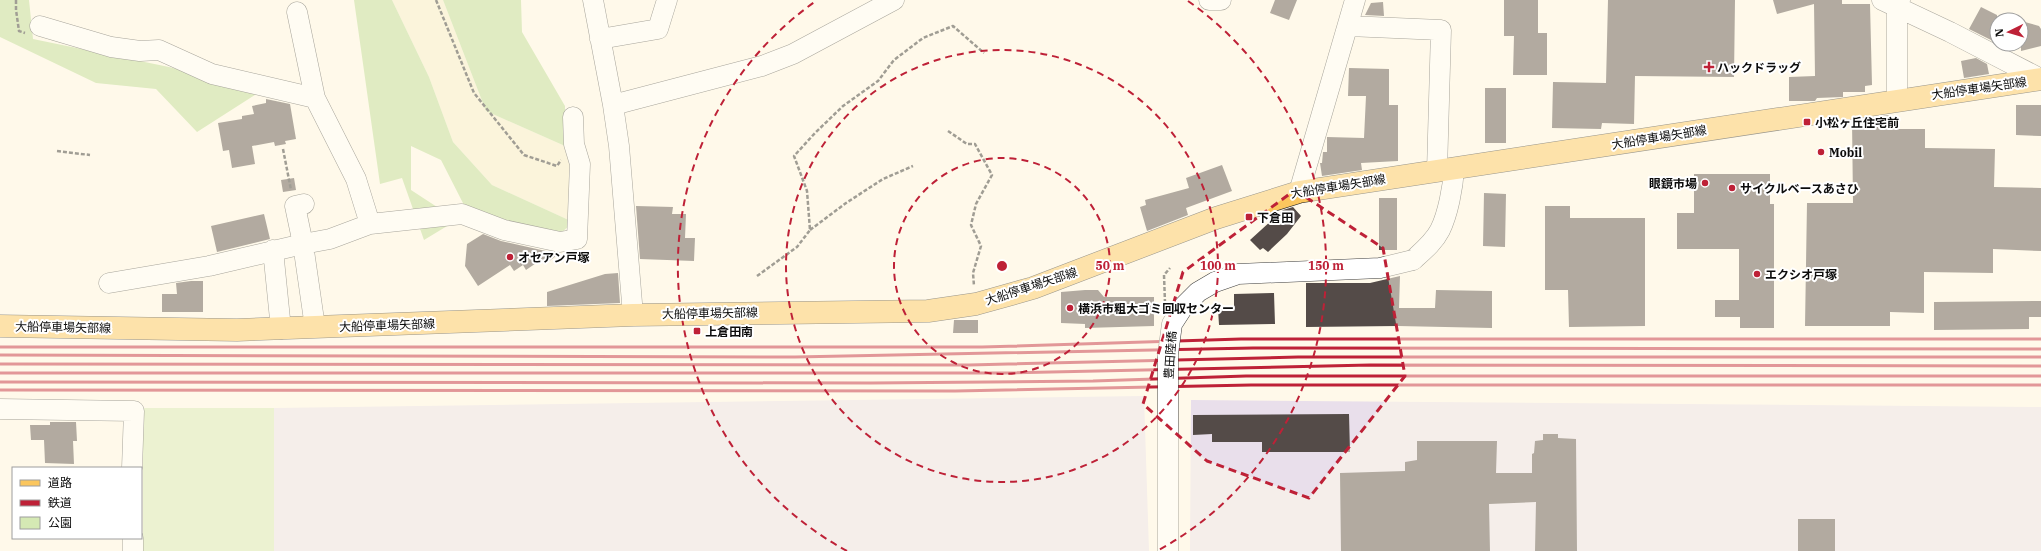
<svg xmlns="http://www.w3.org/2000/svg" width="2041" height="551" font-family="'IBM Plex Serif','Noto Sans JP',serif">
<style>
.industrial{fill:#e9dfeb}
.farmland{fill:#f5edca}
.green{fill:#d5e9b4}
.forest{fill:#bada93}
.building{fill:#544b48}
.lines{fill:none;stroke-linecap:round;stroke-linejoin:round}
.minor-casing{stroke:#3f3f3f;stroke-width:21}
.major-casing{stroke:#1d1d1d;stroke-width:23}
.path{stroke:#2e2e2e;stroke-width:2.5;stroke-dasharray:4 2;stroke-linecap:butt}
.minor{stroke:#fff;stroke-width:20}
.major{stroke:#fbc65e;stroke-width:22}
.rail{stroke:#be2137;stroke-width:3}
.minor-bridge-casing{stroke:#3f3f3f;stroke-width:21;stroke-linecap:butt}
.minor-bridge{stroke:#fff;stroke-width:20}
.marked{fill:none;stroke:#be2137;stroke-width:3;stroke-dasharray:8 5;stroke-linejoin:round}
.ring{fill:none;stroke:#be2137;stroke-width:2;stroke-dasharray:7 5}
.poi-dot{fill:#be2137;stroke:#fff;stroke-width:1.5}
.labels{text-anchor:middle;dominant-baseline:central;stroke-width:4;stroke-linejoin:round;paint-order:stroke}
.poi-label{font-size:12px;font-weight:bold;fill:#0c0c0c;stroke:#fff;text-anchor:start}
.street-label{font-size:12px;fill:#0c0c0c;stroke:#fff}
.centre{fill:#be2137;stroke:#fff;stroke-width:2}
.ring-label{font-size:12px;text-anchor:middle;font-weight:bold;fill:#be2137;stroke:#fff;stroke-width:4;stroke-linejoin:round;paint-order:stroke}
</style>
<rect width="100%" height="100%" fill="#fff9ea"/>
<!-- industrial -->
<path class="industrial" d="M1144,396L1149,551H274V408Z
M1191,400L2041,407V551H1190Z"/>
<!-- farmland -->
<path class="farmland" d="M392,0H443L486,111L565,146L575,166L573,222L492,185L453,142L429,77Z"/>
<!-- green -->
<path class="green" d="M143,408H274V551H143Z"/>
<!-- forest -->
<path class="forest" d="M0,0H29L33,39L169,67L261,91L197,132L156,89L96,83L0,37Z
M354,0H392L429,77L453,142L492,185L573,222L557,237L465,207L441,160L411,146V190L457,220L424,240L402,178L380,184Z
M443,0H521L522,32L565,106V146L486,111Z"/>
<!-- building -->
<path class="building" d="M1275,0H1297L1289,20L1270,13Z
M1504,0H1538V33H1547V75H1513L1514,36H1504Z
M1608,0H1735L1734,77L1635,76L1634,124L1602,123L1601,129L1552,128L1553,82L1606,83Z
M1773,0H1842V4H1870L1872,85L1865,86V92H1843V97L1817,98L1815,101H1789V77L1815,76L1814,4L1777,14Z
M1383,2L1384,16L1365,15L1371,3Z
M1981,7L1997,15V43L1969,29Z
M2021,21L2039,26L2041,29V46L2021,51Z
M1976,58L1987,64L1989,74L1964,78L1961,61Z
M1349,68L1389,69V105H1398V161L1361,163L1362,170L1322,176L1320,163H1322L1323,152H1327V137L1364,138L1366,96H1348Z
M1485,88H1506V143H1485Z
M266,99L290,104L296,139L285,141L286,144L275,146L274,142L252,146L255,164L232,168L229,150L223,151L218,123L242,119V116L254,114L252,106L266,103Z
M2016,105H2041V136L2016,135Z
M1889,115L1890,129H1925V148L1995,149L1994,187L2041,188V251L1993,249V273L1924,272V313L1890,312V326H1805L1807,203H1853L1852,120Z
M1222,165L1232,191L1186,208L1188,215L1147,231L1140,207L1146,205L1145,200L1189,188L1186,178Z
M1694,174H1770V204H1774V328H1740V317H1715V300H1739V249H1677V213H1694Z
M294,178L296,190L283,192L281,180Z
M1484,193L1506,194L1505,247L1483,246Z
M1379,198H1397V250H1379Z
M636,206L673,207L672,214H686L685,238H695L694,261L640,259Z
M1545,206H1570V218H1645V326L1569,327L1568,290H1545Z
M1293,207L1301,216L1287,234L1268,252L1263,248L1260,250L1250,240L1283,210Z
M264,214L270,239L217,252L211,226Z
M483,234L501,241L559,254L545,264L542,259L526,270L523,265L514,271L510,265L478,286L465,266L467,244Z
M618,273L620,303L547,306V292L605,274Z
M1400,276L1399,308H1435L1436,290L1492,291V328L1398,326L1306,327V283H1370Z
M191,281H203V312H162V294H177L176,283Z
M1085,290H1098L1104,297H1154V326L1085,328V324L1061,323V292Z
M1274,293L1275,324L1219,325L1218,309H1234V294Z
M2041,301V317H2029V329L1934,330V302Z
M954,320H978V333H953Z
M1349,414L1350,452H1262V442H1212V434L1193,435V415Z
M50,422H76L77,441H73L74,464L45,463L44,440H31L30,425H50Z
M1543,434H1558V438L1576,439L1577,551H1535L1536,502L1489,504L1490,551H1341L1340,473L1405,471V462L1417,460V441H1497L1496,473H1532V454L1534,453L1535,441L1543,440Z
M1798,519H1835V551H1798Z"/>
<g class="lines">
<defs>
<path id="minor" d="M593,0L613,105L619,146L633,315
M1209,0H1221
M1882,0L1950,32L2041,79
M297,12L315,98L356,179L370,224
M40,26L111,47L140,51L159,50L212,74L315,98
M1348,26L1441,30L1437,171
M600,39L658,29L667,0
M1897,100V7L1900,0
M613,105L762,66L793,54L894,0
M1299,192L1355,0
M304,204L295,206L303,244L330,239L370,224L462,214L504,230L560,242L577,239L580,164L574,144L573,117
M273,250L281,329
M1413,260C1423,251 1434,242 1440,230C1448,214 1453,187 1454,169
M109,283L209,266L303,244L315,327
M0,409L134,411L132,468
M133,551V538"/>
<path id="major" d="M0,326L237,330L633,315L928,311L976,304L1033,288L1216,218L1299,192L2041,79"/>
</defs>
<!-- minor casing -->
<use href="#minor" class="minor-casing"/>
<!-- major casing -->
<use href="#major" class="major-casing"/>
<!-- path -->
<path class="path" d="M16,0V10L19,31L25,33
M436,0L474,93L524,155L557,166L561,160
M948,131L967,144H975L992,175L976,204L971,225L981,246L973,273L974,286
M283,149L291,190
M57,151L90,155
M810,230L846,203L883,179L913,166
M757,276L797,247L810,230L807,191L794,156L815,133L843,106L878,81L894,60L923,38L953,26L984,53
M1165,303L1164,275L1170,268"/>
<!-- minor -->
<use href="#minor" class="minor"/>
<!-- major -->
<use href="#major" class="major"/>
<!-- rail -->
<path class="rail" d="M0,347H982L1241,339H2041
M0,355L795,357L1253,348L2041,349
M0,364L969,365L1298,357H2041
M0,373H1005L1370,365L2041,366
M0,382L871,383L1093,381L1246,376H2041
M0,390L955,391L1251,385H2041"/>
<defs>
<path id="minor-bridge" d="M1168,551V354L1172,324L1183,307L1198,292L1215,282L1238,274L1380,268L1413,260"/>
</defs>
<!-- minor-bridge casing -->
<use href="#minor-bridge" class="minor-bridge-casing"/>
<!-- minor-bridge -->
<use href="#minor-bridge" class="minor-bridge"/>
</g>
<!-- marked area -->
<path d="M0 0H2041V551H0ZM1295,190L1383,248L1405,376L1309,498L1207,461L1143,404L1183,272Z" fill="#fff9ea" fill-opacity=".55" fill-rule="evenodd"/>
<path class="marked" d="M1295,190L1383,248L1405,376L1309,498L1207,461L1143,404L1183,272Z"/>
<!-- distance rings -->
<g class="ring">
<circle cx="1002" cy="266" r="108"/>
<circle cx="1002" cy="266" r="216"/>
<path d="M847 551A324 324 0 0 1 816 1M1188 1A324 324 0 0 1 1157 551"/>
</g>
<!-- markers -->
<g class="poi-dot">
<path d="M1707 61h4v4h4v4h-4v4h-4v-4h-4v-4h4z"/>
<rect x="1803" y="118" width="8" height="8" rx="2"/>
<circle cx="1821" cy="152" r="4"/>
<circle cx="1705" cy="183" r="4"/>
<circle cx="1732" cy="188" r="4"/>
<rect x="1245" y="213" width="8" height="8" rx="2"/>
<circle cx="510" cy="257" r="4"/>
<circle cx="1757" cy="274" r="4"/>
<circle cx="1070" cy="308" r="4"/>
<rect x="693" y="327" width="8" height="8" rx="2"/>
</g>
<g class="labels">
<!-- poi labels -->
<g class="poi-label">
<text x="1717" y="67">ハックドラッグ</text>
<text x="1815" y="122">小松ヶ丘住宅前</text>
<text x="1829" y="152">Mobil</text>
<text x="1697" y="183" text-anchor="end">眼鏡市場</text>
<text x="1740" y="188">サイクルベースあさひ</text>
<text x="1257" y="217">下倉田</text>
<text x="518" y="257">オセアン戸塚</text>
<text x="1765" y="274">エクシオ戸塚</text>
<text x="1078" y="308">横浜市粗大ゴミ回収センター</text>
<text x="705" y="331">上倉田南</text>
</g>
<!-- street labels -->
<g class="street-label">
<text transform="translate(1979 88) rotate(-8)">大船停車場矢部線</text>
<text transform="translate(1659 137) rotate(-9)">大船停車場矢部線</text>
<text transform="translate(1338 186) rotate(-9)">大船停車場矢部線</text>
<text transform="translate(1031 286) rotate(-18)">大船停車場矢部線</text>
<text transform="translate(710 313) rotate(-1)">大船停車場矢部線</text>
<text transform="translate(387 325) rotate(-2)">大船停車場矢部線</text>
<text transform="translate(63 327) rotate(1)">大船停車場矢部線</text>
<text transform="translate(1170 355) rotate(-86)">豊田陸橋</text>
</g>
</g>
<circle cx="1002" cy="266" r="6" class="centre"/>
<g class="ring-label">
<text x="1110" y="270">50 m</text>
<text x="1218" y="270">100 m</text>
<text x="1326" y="270">150 m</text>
</g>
<!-- legend -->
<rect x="12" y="467" width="130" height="72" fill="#ffffff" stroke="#9e9e9e"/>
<rect x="20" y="480" width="20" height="6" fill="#fbc65e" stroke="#9e9e9e"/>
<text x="48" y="487" font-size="12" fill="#0c0c0c">道路</text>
<rect x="20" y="500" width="20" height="6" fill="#be2137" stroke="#9e9e9e"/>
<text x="48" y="507" font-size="12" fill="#0c0c0c">鉄道</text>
<rect x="20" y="517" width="20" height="12" fill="#d5e9b4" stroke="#9e9e9e"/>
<text x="48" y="527" font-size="12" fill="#0c0c0c">公園</text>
<!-- north arrow -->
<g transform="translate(2009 32) rotate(265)"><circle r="19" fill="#ffffff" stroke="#9e9e9e"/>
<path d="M0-3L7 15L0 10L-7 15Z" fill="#be2137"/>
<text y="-6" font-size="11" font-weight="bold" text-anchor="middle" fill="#0c0c0c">N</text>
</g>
</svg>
